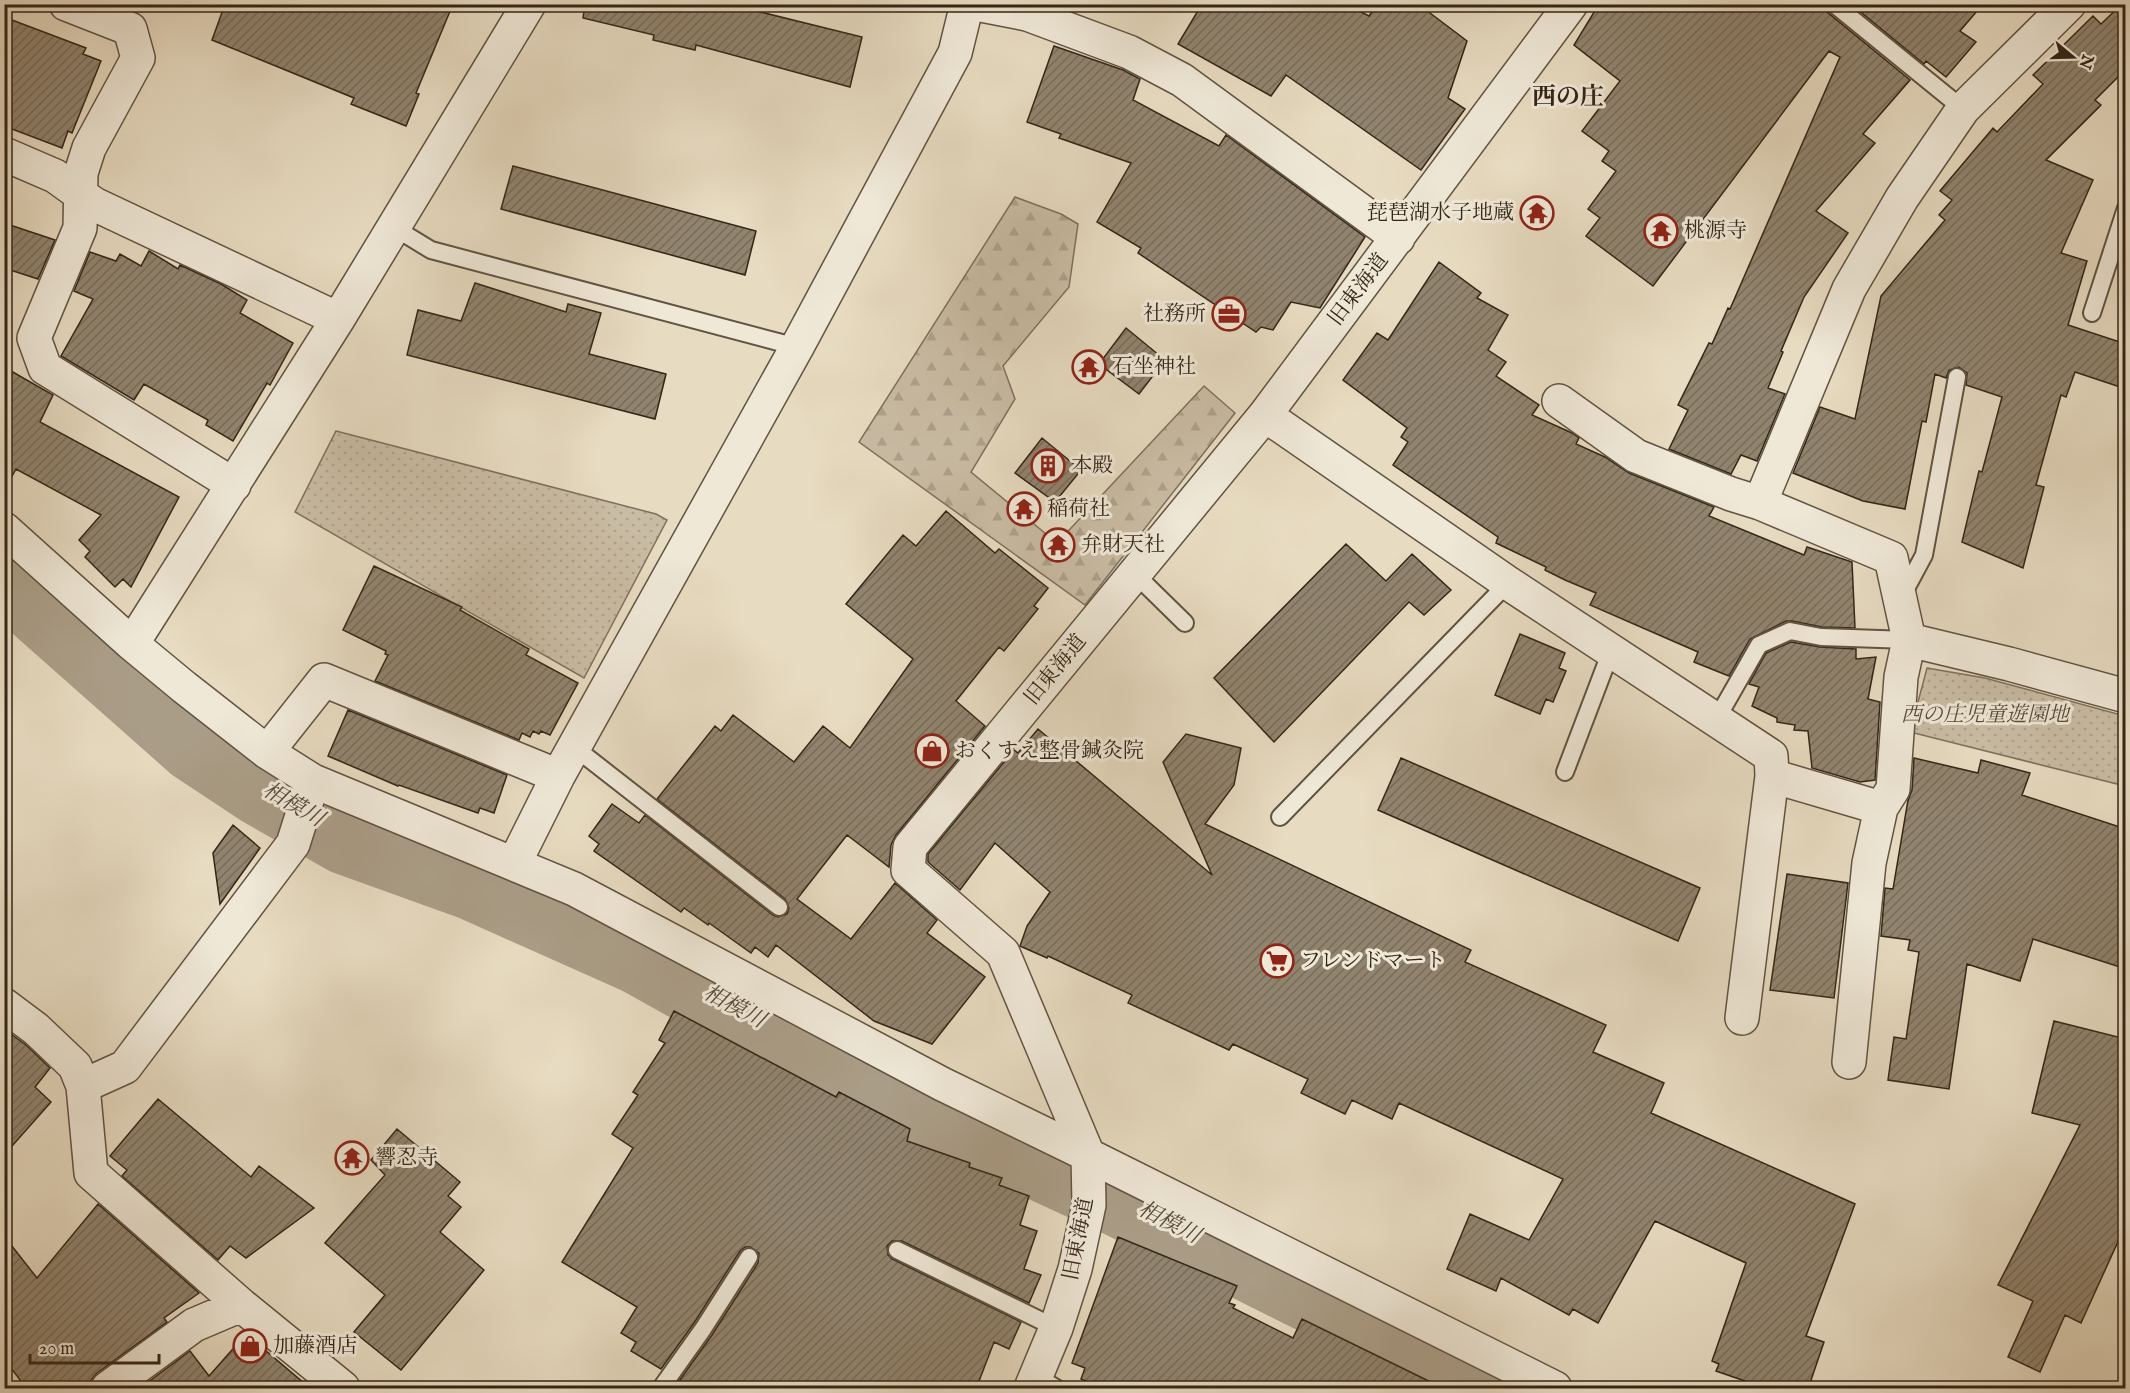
<svg xmlns="http://www.w3.org/2000/svg" width="2130" height="1393" font-family="'IM FELL English','Noto Serif JP',serif">
<style>
.grass{fill:url(#grass-dots);stroke:#7e715e;stroke-width:1.5}
.forest{fill:url(#forest-firs);stroke:#7e715e;stroke-width:1.5}
.lines{fill:none;stroke-linecap:round;stroke-linejoin:round}
.river{stroke:#aa9d87;stroke-width:78}
.building{fill:url(#building-hatch);stroke:#342617;stroke-width:1.5}
.service-casing{stroke:#615342;stroke-width:20}
.minor-casing{stroke:#615342;stroke-width:36}
.service{stroke:#efe8d7;stroke-width:16}
.minor{stroke:#efe8d7;stroke-width:33}
.labels{text-anchor:middle;dominant-baseline:central;stroke-width:6;stroke-linejoin:round;paint-order:stroke}
.poi-label{font-size:21px;fill:#342617;stroke:#efe8d7;text-anchor:start}
.street-label{font-size:21px;fill:#342617;stroke:#efe8d7}
.park-label{font-size:21px;font-style:italic;fill:#594c3a;stroke:#efe8d7}
.water-label{font-size:22px;font-style:italic;fill:#574a39;stroke:#efe8d7}
.quarter-label{font-size:24px;font-weight:bold;fill:#342617;stroke:#efe8d7}
</style>
<defs>
<pattern id="grass-dots" width="8" height="8" patternUnits="userSpaceOnUse" patternTransform="scale(1.5)"><rect width="8" height="8" fill="#c9bca4"/><path d="M2 2h.1M6 6h.1" fill="none" stroke="#ada18c" stroke-width="1.8" stroke-linecap="round"/></pattern>
<pattern id="forest-firs" width="22" height="20" patternUnits="userSpaceOnUse" patternTransform="scale(1.5)"><rect width="22" height="20" fill="#c9bca4"/><path d="M5 1l3.5 6h-7zM16 11l3.5 6h-7z" fill="#ada18c"/></pattern>
<pattern id="building-hatch" width="6" height="6" patternUnits="userSpaceOnUse" patternTransform="scale(1.5)"><rect width="6" height="6" fill="#91846f"/><path d="M-1 1l2-2M0 6l6-6M5 7l2-2" fill="none" stroke="#776c5a"/></pattern>
</defs>
<rect width="100%" height="100%" fill="#e7dbc1"/>
<filter id="stains"><feTurbulence type="fractalNoise" baseFrequency=".00333" numOctaves="4"/><feColorMatrix values="0 0 0 0 .2 0 0 0 0 .09 0 0 0 0 .02 0 0 0 .5 -.17"/></filter>
<radialGradient id="worn" r=".72"><stop offset=".6" stop-color="#630" stop-opacity="0"/><stop offset="1" stop-color="#630" stop-opacity=".3"/></radialGradient>
<!-- grass -->
<path class="grass" d="M336,431L656,514L667,520L584,678L295,512Z
M1927,668L1985,678L2125,716V786L1910,732Z"/>
<!-- forest -->
<path class="forest" d="M1015,197L1061,214L1078,224L1069,287L1003,366L1015,399L971,472L1057,543L1204,386L1235,413L1085,605L859,442Z"/>
<g class="lines">
<!-- river -->
<path class="river" d="M4,574L196,744L261,787L347,836L472,881L640,956L775,1031L917,1105L1124,1200L1500,1388"/>
</g>
<!-- building -->
<path class="building" d="M225,4H453L416,93L419,94L406,126L351,104L354,98L212,40Z
M585,4H728L862,37L850,87L696,45L695,50L653,40L654,35L583,18Z
M1202,4H1345L1369,16L1377,4H1418L1467,41L1448,98L1465,109L1421,170L1286,75L1271,96L1178,44Z
M1599,4H1824L1827,12L1910,80L1863,134L1875,143L1816,211L1848,233L1804,297L1781,351L1783,352L1768,388L1785,394L1757,461L1741,455L1731,474L1669,449L1688,410L1678,405L1709,343L1712,344L1728,308L1730,309L1840,57L1829,51L1653,286L1586,236L1600,218L1588,209L1616,171L1602,161L1609,151L1582,131L1620,81L1574,45Z
M1851,4H1983L1960,31L1976,42L1946,77L1926,61L1924,64Z
M2122,4H2126V69L2095,100L2101,105L2046,160L2093,180L2061,253L2087,261L2068,325L2126,344V389L2075,372L2066,397L2061,395L2036,485L2044,487L2023,568L1962,542L1979,471L1982,472L2002,397L1966,385L1967,373L1959,367L1949,370L1946,378L1935,374L1926,422L1922,421L1905,509L1863,501L1793,473L1820,407L1855,419L1881,296L1945,220L1939,215L1952,200L1940,191L1993,128L1997,132L2043,84L2033,75L2093,16L2101,24Z
M4,17L86,48L83,54L101,61L72,133L68,131L62,148L4,126Z
M1054,46L1123,70L1140,79L1133,100L1219,146L1226,135L1365,237L1320,308L1291,302L1273,330L1261,327L1256,332L1138,253L1141,248L1097,222L1131,163L1059,138L1061,134L1027,122Z
M513,166L756,231L745,275L501,209Z
M4,223L55,240L38,279L4,268Z
M149,251L178,269L180,265L221,284L247,300L240,313L293,343L270,385L267,383L233,441L206,425L208,420L144,384L134,400L61,356L93,299L74,291L90,252L116,261L120,254L141,266Z
M1439,262L1481,293L1477,298L1508,315L1488,350L1506,362L1496,376L1539,405L1532,415L1572,433L1579,438L1576,444L1605,457L1629,473L1714,507L1709,516L1804,555L1807,547L1852,562L1855,628L1822,627L1792,621H1786L1750,639L1729,676L1694,662L1698,652L1590,605L1596,593L1565,580L1545,570L1546,567L1496,543L1498,537L1393,465L1408,442L1401,437L1407,428L1343,380L1377,333L1388,340Z
M475,283L566,312L568,304L601,313L589,354L666,374L655,419L407,355L418,310L461,321Z
M1126,328L1165,360L1139,394L1099,364Z
M4,367L53,395L40,422L179,497L131,587L123,579L115,587L85,557L90,551L79,540L101,515L16,469L4,491Z
M1042,438L1081,470L1055,502L1015,473Z
M946,511L995,553L999,549L1048,588L1034,606L1038,609L1004,651L999,647L956,701L985,726L896,835L891,845L889,867L847,835L797,899L851,939L895,883L937,920L927,933L985,977L932,1044L874,1021L776,945L768,957L755,947L751,953L709,923L708,925L684,908L681,912L594,851L599,844L589,836L612,804L639,823L645,815L773,915L778,917L787,914L789,908L785,899L657,799L715,726L721,731L733,715L794,762L823,726L850,748L913,659L846,604L903,535L916,546Z
M1346,544L1386,581L1412,554L1451,590L1424,615L1409,602L1274,742L1214,678Z
M374,566L462,607L460,610L529,649L526,655L578,683L550,735L541,731L539,734L533,731L530,737L522,733L519,740L375,681L388,655L385,654L386,651L343,630Z
M1520,634L1565,653L1559,668L1566,671L1553,702L1546,699L1540,714L1495,695Z
M1791,642L1820,647L1856,649V659L1876,657L1868,699L1880,702L1875,780L1860,782L1812,768L1808,731L1794,730L1795,725L1777,722V718L1752,706L1759,687L1749,684L1766,653Z
M348,710L507,775L494,813L480,808L478,813L399,785L398,786L328,756Z
M1038,729L1212,875L1163,762L1186,734L1241,748L1234,785L1205,824L1471,950L1465,962L1606,1025L1593,1052L1664,1083L1651,1113L1855,1204L1806,1336L1824,1342L1808,1389H1768L1716,1371L1719,1364L1712,1361L1746,1263L1655,1221L1598,1323L1573,1309L1569,1315L1501,1278L1496,1291L1447,1269L1470,1214L1529,1240L1563,1179L1399,1103L1392,1119L1352,1100L1345,1114L1301,1093L1308,1079L1233,1044L1229,1050L1128,1003L1132,995L1048,956L1047,958L1020,946L1027,926L1050,892L995,843L960,890L928,862V854L1014,750L1018,753Z
M1401,758L1700,888L1678,941L1378,810Z
M1914,758L1978,773L1981,760L2030,773L2022,795L2126,829V969L2033,939L2020,981L1967,964L1949,1089L1888,1080L1894,1037L1906,1039L1919,952L1908,950L1910,940L1881,936L1885,888L1893,889L1908,800L1912,790Z
M233,825L260,848L220,904L213,853Z
M1787,874L1848,883L1834,998L1770,990Z
M674,1011L836,1097L839,1092L910,1129L907,1141L970,1163L969,1167L1002,1178L999,1185L1029,1196L1020,1225L1037,1231L1024,1269L1041,1275L1029,1303L902,1241H892L887,1246L888,1255L892,1259L1021,1322L1009,1349L994,1342L976,1389H682L677,1384L712,1335L758,1263L759,1253L750,1247H745L740,1251L694,1323L661,1369L631,1351L636,1342L621,1333L637,1307L562,1262L633,1148L612,1134L638,1095L633,1092L665,1043L659,1040Z
M2054,1021L2126,1039V1224L2081,1323L2065,1315L2040,1372L2008,1357L2033,1301L1998,1285L2080,1125L2032,1113Z
M4,1029L26,1045L50,1068L35,1087L51,1102L4,1155Z
M158,1099L251,1177L259,1166L314,1208L246,1258L230,1246L218,1260L122,1176L127,1170L110,1156Z
M397,1129L460,1182L448,1196L461,1207L440,1232L484,1270L401,1370L354,1332L385,1295L325,1243L385,1175L371,1160Z
M98,1204L199,1293L164,1318L167,1322L97,1373L91,1380L90,1389H27L4,1359V1236L37,1278Z
M1118,1237L1237,1286L1229,1303L1235,1305L1233,1308L1293,1338L1302,1319L1445,1389H1105L1081,1379L1085,1368L1072,1363Z
M246,1334L311,1389H139L190,1351L209,1376Z"/>
<g class="lines">
<defs>
<path id="service" d="M1834,4L1963,109
M395,228L431,250L797,347
M2092,313L2126,208
M1135,574L1185,623
M1902,596L1924,555L1957,377
M1716,720L1759,645L1790,631L1821,637L1909,640
M574,747L779,907
M1565,772L1611,651
M1280,817L1508,583
M897,1250L1056,1328
M1037,1377L1056,1388
M661,1388L703,1329L749,1257"/>
<path id="minor" d="M66,4L130,29L138,58L89,148L81,173L80,228L34,338L45,368L234,485
M976,4L1027,14L1129,52L1182,80L1398,238
M4,154L55,176L94,204L338,319
M1559,401L1636,456L1731,494L1760,503
M1265,415L1508,583L1771,756L1772,776L1881,808
M4,529L132,644L184,687L267,752L313,781L574,889L942,1084L1088,1155L1555,1388
M1909,640L2009,664L2126,696
M132,644L338,319L529,4
M267,752L324,680L558,776
M514,864L558,776L797,347L955,53L967,4
M4,1005L36,1029L75,1066L83,1086L91,1173L241,1305
M1742,1018L1772,776
M1849,1062L1869,863L1881,808L1893,789L1901,677L1909,640L1891,558L1760,503L1849,289L1902,198L1963,109L2069,4
M83,1086L125,1067L293,844L313,781
M108,1388L194,1325L241,1305L343,1388
M1031,1388L1056,1328L1075,1269L1089,1205L1088,1155L1003,953L908,870L910,847L1265,415L1571,4"/>
</defs>
<!-- service casing -->
<use href="#service" class="service-casing"/>
<!-- minor casing -->
<use href="#minor" class="minor-casing"/>
<!-- service -->
<use href="#service" class="service"/>
<!-- minor -->
<use href="#minor" class="minor"/>
</g>
<!-- icons -->
<defs>
<symbol id="temple-ring" viewBox="-11 -11 22 22"><circle r="9.5" fill="#efe8d7" stroke="#8f2418" stroke-width="1.5"/><path d="M0-6L5-2H3V0L6.5 2.5H4V6H1.5V3h-3V6H-4V2.5H-6.5L-3 0V-2H-5Z" fill="#8f2418"/></symbol>
<symbol id="office-ring" viewBox="-11 -11 22 22"><circle r="9.5" fill="#efe8d7" stroke="#8f2418" stroke-width="1.5"/><path d="M-6-3h4V-5.5h4V-3h4V5H-6ZM-1-4.5V-3h2v-1.5ZM-6 0V1H6V0Z" fill="#8f2418"/></symbol>
<symbol id="building-ring" viewBox="-11 -11 22 22"><circle r="9.5" fill="#efe8d7" stroke="#8f2418" stroke-width="1.5"/><path d="M-4-6H4V6H1V3H-1V6H-4ZM-2.5-4.3h1.7v1.8h-1.7ZM.8-4.3h1.7v1.8H.8ZM-2.5-1h1.7V.8h-1.7ZM.8-1h1.7V.8H.8Z" fill="#8f2418"/></symbol>
<symbol id="shop-ring" viewBox="-11 -11 22 22"><circle r="9.5" fill="#efe8d7" stroke="#8f2418" stroke-width="1.5"/><path d="M-5-2.5h2.3a2.7 3.5 0 0 1 5.4 0H5L5.5 6h-11ZM-1.5-2.5h3a1.5 2.3 0 0 0-3 0Z" fill="#8f2418"/></symbol>
<symbol id="supermarket-ring" viewBox="-11 -11 22 22"><circle r="9.5" fill="#efe8d7" stroke="#8f2418" stroke-width="1.5"/><path d="M-6-5.5h2.5l.6 2H6L4.5 2H-2.5L-4.4-4H-6ZM-1.5 3.2a1.3 1.3 0 1 0 .1 0ZM3 3.2a1.3 1.3 0 1 0 .1 0Z" fill="#8f2418"/></symbol>
</defs>
<g fill-rule="evenodd">
<use href="#temple-ring" x="1518" y="194" width="38" height="38"/>
<use href="#temple-ring" x="1642" y="212" width="38" height="38"/>
<use href="#office-ring" x="1210" y="295" width="38" height="38"/>
<use href="#temple-ring" x="1070" y="348" width="38" height="38"/>
<use href="#building-ring" x="1029" y="447" width="38" height="38"/>
<use href="#temple-ring" x="1005" y="490" width="38" height="38"/>
<use href="#temple-ring" x="1039" y="526" width="38" height="38"/>
<use href="#shop-ring" x="913" y="732" width="38" height="38"/>
<use href="#supermarket-ring" x="1258" y="942" width="38" height="38"/>
<use href="#temple-ring" x="333" y="1139" width="38" height="38"/>
<use href="#shop-ring" x="231" y="1327" width="38" height="38"/>
</g>
<g class="labels">
<!-- poi labels -->
<g class="poi-label">
<text x="1514" y="213" text-anchor="end">琵琶湖水子地蔵</text>
<text x="1684" y="231">桃源寺</text>
<text x="1206" y="314" text-anchor="end">社務所</text>
<text x="1112" y="367">石坐神社</text>
<text x="1071" y="466">本殿</text>
<text x="1047" y="509">稲荷社</text>
<text x="1081" y="545">弁財天社</text>
<text x="955" y="751">おくすえ整骨鍼灸院</text>
<text x="1300" y="961">フレンドマート</text>
<text x="375" y="1158">響忍寺</text>
<text x="273" y="1346">加藤酒店</text>
</g>
<!-- street labels -->
<g class="street-label">
<text transform="translate(1359 290) rotate(-53)">旧東海道</text>
<text transform="translate(1056 670) rotate(-51)">旧東海道</text>
<text transform="translate(1079 1239) rotate(-79)">旧東海道</text>
</g>
<!-- park labels -->
<g class="park-label">
<text x="1985" y="715">西の庄児童遊園地</text>
</g>
<!-- water labels -->
<g class="water-label">
<text transform="translate(293 805) rotate(30)">相模川</text>
<text transform="translate(734 1007) rotate(28)">相模川</text>
<text transform="translate(1169 1223) rotate(27)">相模川</text>
</g>
<!-- quarter labels -->
<g class="quarter-label">
<text x="1568" y="97">西の庄</text>
</g>
</g>
<!-- margin -->
<rect width="2130" height="1393" fill="none" stroke="#e7dbc1" stroke-width="24"/>
<rect x="6" y="6" width="2118" height="1381" fill="none" stroke="#342617" stroke-width="3"/>
<rect x="12" y="12" width="2106" height="1369" fill="none" stroke="#342617" stroke-width="1.5"/>
<!-- north arrow -->
<g transform="translate(2073 57) rotate(109)" stroke="#efe8d7" stroke-width="4.5" paint-order="stroke">
<path d="M0-4.5L10 22L0 15L-10 22Z" fill="#342617"/>
<text y="-9" font-size="16" font-weight="bold" text-anchor="middle" fill="#342617">N</text>
</g>
<!-- scale -->
<path d="M30 1354v9h129v-9" fill="none" stroke="#342617" stroke-width="3"/>
<text x="39" y="1354" font-size="18" fill="#342617" stroke="#efe8d7" stroke-width="4.5" paint-order="stroke">20 m</text>
<rect width="100%" height="100%" filter="url(#stains)"/>
<rect width="100%" height="100%" fill="url(#worn)"/>
</svg>
